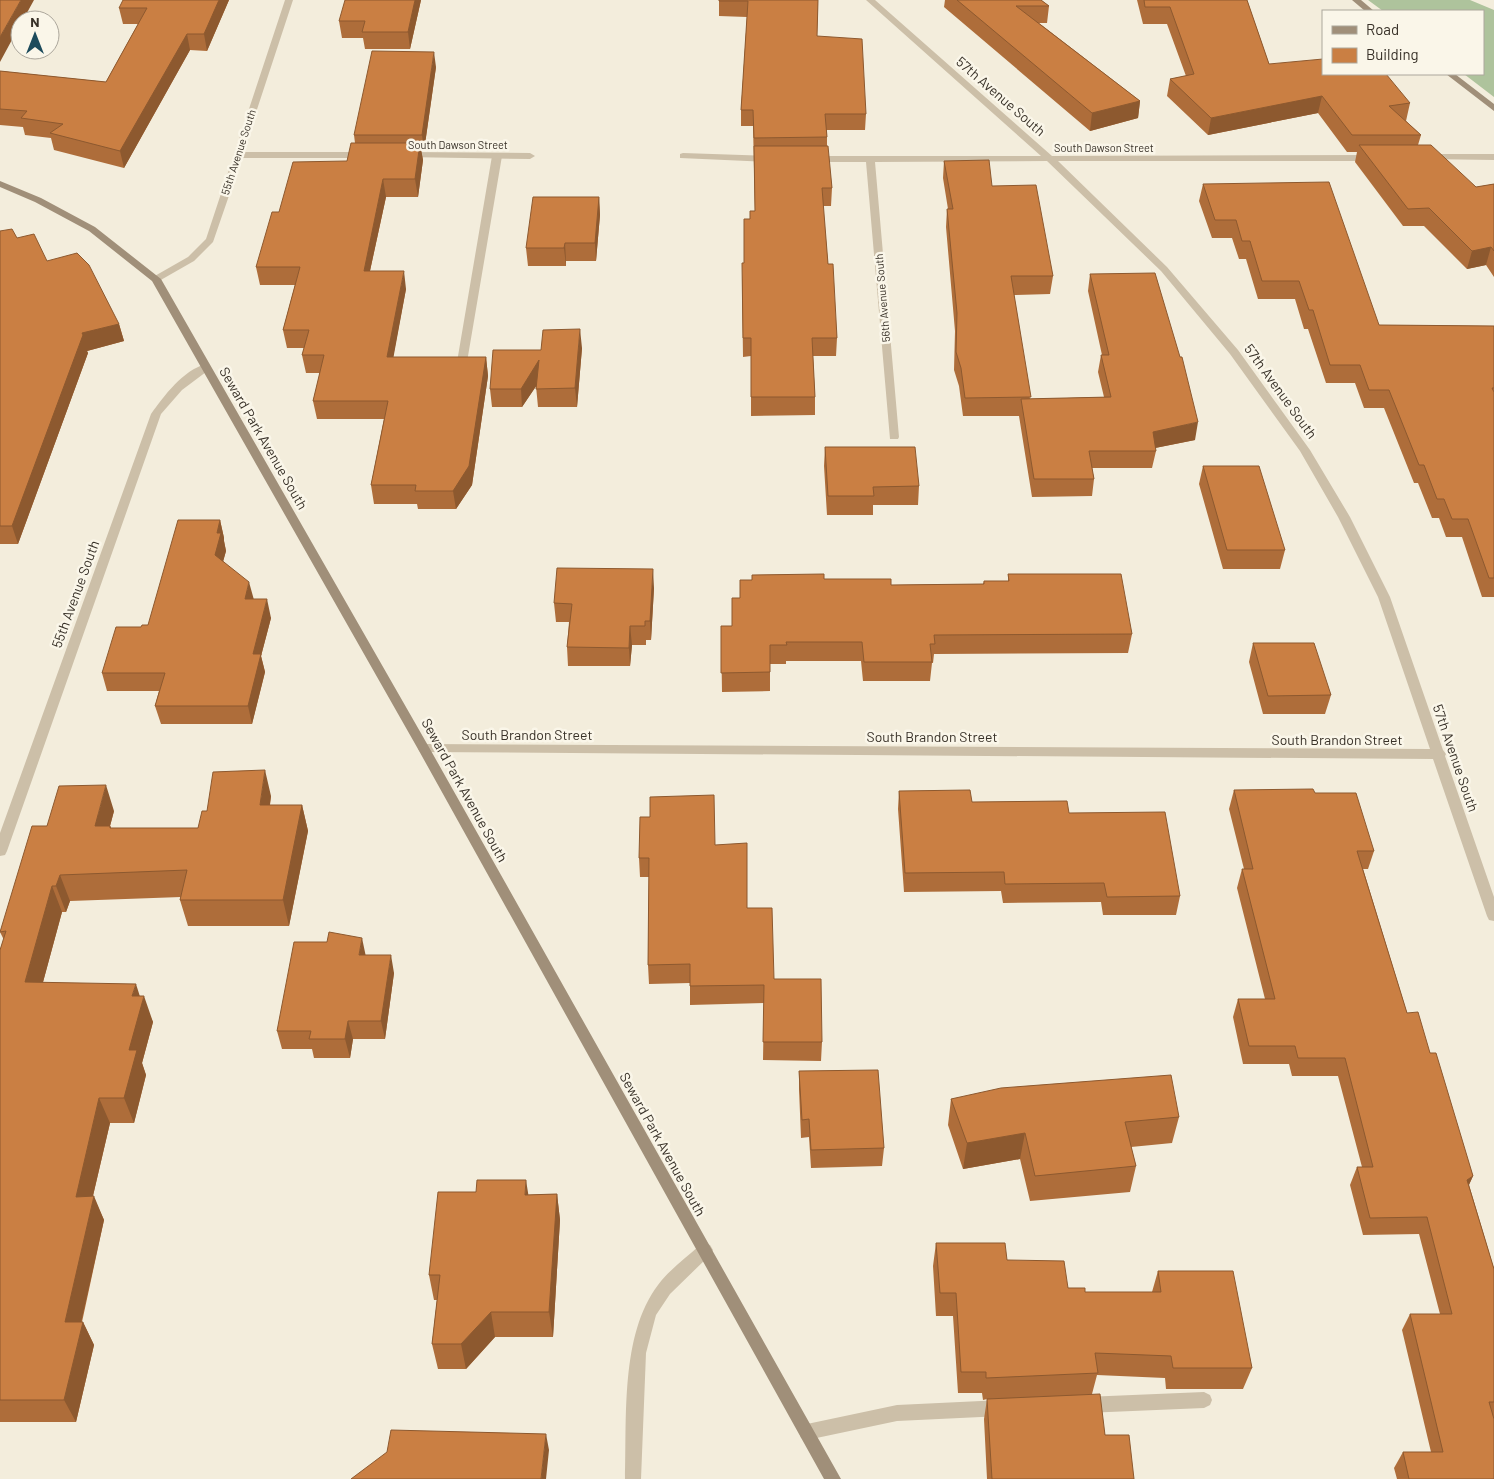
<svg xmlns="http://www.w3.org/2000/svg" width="1494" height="1479" font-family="Barlow,sans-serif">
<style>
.green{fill:#aec39c}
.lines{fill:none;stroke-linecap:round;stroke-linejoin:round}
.lane{fill:#ccbfa8;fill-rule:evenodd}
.street{fill:#ccbfa8;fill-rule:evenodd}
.secondary{fill:#a08f79;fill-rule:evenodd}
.wall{fill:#ae6d3a}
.shaded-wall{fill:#8d592f}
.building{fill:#ca7f43;stroke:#8d592f}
.labels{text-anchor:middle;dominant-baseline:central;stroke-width:5;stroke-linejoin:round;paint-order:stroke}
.far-street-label{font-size:11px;fill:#383128;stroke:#faf6e9}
.street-label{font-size:14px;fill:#383128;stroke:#faf6e9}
</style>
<rect width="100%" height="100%" fill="#f3eddc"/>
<!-- green -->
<path class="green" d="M1368,0H1470L1494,10V97L1464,74H1483V11H1383Z"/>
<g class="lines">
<!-- lane -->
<path class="lane" d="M497,153L502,156L467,362L462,365L457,362L492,156Z
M1204,1392L1210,1395L1212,1400L1210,1405L1204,1408L1085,1413L1079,1410L1077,1405L1079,1400L1085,1397Z
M1002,1400L1008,1402L1010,1408L1008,1414L1002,1416L897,1421L807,1440L801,1438L799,1432L801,1426L807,1424L897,1405Z"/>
<!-- street -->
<path class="street" d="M285,0H293L243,152H364L369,155L364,158H242L213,242L194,261L159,281H153V277L188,257L206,239Z
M866,0H875L1052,156L1373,155L1378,158L1373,161H1058L1167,267L1238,350L1310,450L1350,517L1390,597L1443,750L1446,754L1445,756L1494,897V921L1489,920L1487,916L1433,759L420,752L418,749L420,746L424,744L1430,749L1378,597L1338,517L1300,451L1230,354L1161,271L1047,161L875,162L899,437L898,439H890L866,162H813L808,159L813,156H1041Z
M407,152L530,153L535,156L530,159L404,157L402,155Z
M683,153L771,156L776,159L771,162L680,158V154Z
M1428,154H1494V160L1425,159L1423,157Z
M206,364L211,367L210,369L182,390L161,414L7,851L5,855L0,856V833L151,414C164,396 183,370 206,364Z
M705,1243L710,1245L713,1250L710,1255L670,1294L656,1315L646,1353L641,1479H625C627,1419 620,1335 658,1285C669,1270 686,1258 700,1245Z"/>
<!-- secondary -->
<path class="secondary" d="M1352,0H1361L1374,11H1365Z
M1446,74H1455L1494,104V111Z
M0,181L41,198L95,227L161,279L430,749L841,1479H824L418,749L152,281L89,231L35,202L0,187Z"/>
</g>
<!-- wall -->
<path class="wall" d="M229,0L207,51L190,50L124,168L54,150L51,138L25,135L23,127L0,125V71L106,82L138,24H123L119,8Z
M421,0L410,49H365L363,38H342L339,21Z
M719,0H818L817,36L866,114L865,130H827V146L832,188L831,206H823L828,264L837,338L836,356H813L815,397V415L751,416V356L743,357L742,281L750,219V211H755L753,126H741V110L747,17L719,16Z
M945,0H1041L1049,6L1047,23H1039L1140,101L1138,118L1090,131L944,7Z
M1137,0H1247L1269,64L1410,103L1406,121L1421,135L1418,145L1476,187L1494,184V277L1486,265L1467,269L1424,226H1403L1355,162L1357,152H1347L1318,113L1208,135L1167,96L1170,79L1186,76L1167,24H1143Z
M436,67L424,151H421L423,160L418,197H386L370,271L406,289L393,357H486L488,376L472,485L456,509H418L417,504H374L371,485L384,419H317L313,401L320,373H306L302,355L304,348H287L283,330L295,285H260L256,267L279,212L347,161L355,143L354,135Z
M944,161L992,186L1053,276L1050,294L1014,295L1030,399L1104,397L1098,372L1101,355H1102L1088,291L1090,274L1195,440L1155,448L1156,451L1152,468H1092L1094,479L1092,496L1032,497L1019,416H963L959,386L954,370L955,331L946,227L947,209H948L943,178Z
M1203,184L1379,325L1494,326V597H1482L1462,537H1446L1439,518H1432L1418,483H1414L1384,408H1364L1355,383H1326L1308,329H1304L1295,299H1258L1246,259H1239L1232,238H1212L1199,201Z
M599,197L600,215L596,261H566V266H528L526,248Z
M0,231L17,238L47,261L119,324L124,341L87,351L88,353L18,544H0Z
M582,348L577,407H538L536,386L522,407H492L490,389L541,350Z
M825,447L919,486L918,505H873V515H827L824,466Z
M1203,466L1285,550L1280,569H1223L1199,484Z
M220,520L224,538V541L226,551L223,561L253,599L271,618L261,656L265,672L252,724H161L155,706L159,691H107L102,673L141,627L148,625Z
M1008,574L1132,634L1128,653L934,654L933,663H932L930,681H863L861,661H786V664H770V691L722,692L721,626H732L740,598L824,579L891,585L983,584L984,581H1008Z
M654,588L651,640H646V645H632L630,666H568L567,647L569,622H556L554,603Z
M1253,643L1331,695L1325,714H1263L1249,662Z
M1234,790L1315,793L1374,851L1368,869H1363L1407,1013L1430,1053L1473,1176L1469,1185L1494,1269V1479H1397L1394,1468L1403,1452H1431L1402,1330L1410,1314H1440L1419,1234L1363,1235L1350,1185L1357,1167H1362L1338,1076H1292L1289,1064H1243L1233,1017L1238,999H1265L1237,888L1242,869H1244L1229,809Z
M899,791L972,802L1069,813L1180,896L1176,915H1103L1101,902L1003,903L1001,891L904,892L898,809Z
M271,796L270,805H302L308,831L289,926H188L180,900L181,897L70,901L66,912H62L43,982L140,996L153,1022L142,1063L146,1075L134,1123H110L93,1196L104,1220L82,1322H83L94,1345L76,1422H0V950L4,940L0,932L47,826L114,811L110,826L111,828H198L207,811Z
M715,845L747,908L774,979L822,1042L821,1061L763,1060L764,1003L690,1005V983L649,984L648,965L649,877H640L639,858Z
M366,955L394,973L385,1039H353L350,1058H314L312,1049H282L277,1031Z
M799,1071L884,1148L882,1166L811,1168L809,1137L801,1138L799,1089Z
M951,1099L1179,1117L1172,1143L1131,1147L1136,1166L1130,1192L1030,1201L1020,1159L963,1169L948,1125Z
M557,1194L560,1220L553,1337H495L466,1369H438L432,1344L437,1300H434L429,1275L528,1195Z
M936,1243L1007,1260L1068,1288L1085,1292H1152L1158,1271L1252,1368L1243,1389H1166L1165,1378L1097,1375L1092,1394L1105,1435L1134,1479H987L984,1419L987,1399L983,1400L982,1393H958L953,1316H936L933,1266Z"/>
<!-- shaded-wall -->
<path class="shaded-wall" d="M21,0H34L23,20H20V25L0,62V37Z
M219,0H229L207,51L204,34Z
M415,0H421L410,49L408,32Z
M187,34L190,50L124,168L120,151Z
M434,52L436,67L424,151L422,135Z
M1322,96L1318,113L1208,135L1211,118Z
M1140,101L1138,118L1090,131L1092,113Z
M420,143L423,160L418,197L415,179Z
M383,179L386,197L366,289L364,271Z
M599,197L600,215L596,261L595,243Z
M565,243L566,261V266L564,248Z
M1491,247L1486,265L1467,269L1472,251Z
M404,271L406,289L390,376L387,357Z
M119,324L124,341L87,351L88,353L18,544L12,526L82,333Z
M580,329L582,348L577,407L575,388Z
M486,357L488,376L472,485L456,509L453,491Z
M539,360L541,379L522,407L521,389Z
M1198,422L1195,440L1150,449L1153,432Z
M220,520L224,538V541L226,551L220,573L215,555L217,533Z
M653,569L654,588L651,640L650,621Z
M249,582L254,600L245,599Z
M267,599L271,618L261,656L265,672L252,724L248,706L253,654Z
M630,626L632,645L630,666L629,648Z
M265,770L271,796L266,831L260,805Z
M106,785L114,811L110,826L119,852L95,826Z
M302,805L308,831L289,926L283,900Z
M60,875L70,901L66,912L56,886Z
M52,886L62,912L36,1008L25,982Z
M362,938L366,957L359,955Z
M391,955L394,973L385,1039L381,1021Z
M136,984L142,1003L144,996L153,1022L142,1063L146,1075L134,1123L124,1098L129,1050L132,996Z
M348,1021L353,1039L350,1058L345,1039Z
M99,1098L110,1123L87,1221L76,1197Z
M1025,1133L1020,1159L963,1169L967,1143Z
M1473,1176L1465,1193L1467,1180Z
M526,1180L530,1205L525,1195Z
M557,1194L560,1220L553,1337L549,1312Z
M94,1196L104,1220L76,1345L65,1322Z
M491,1312L495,1337L466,1369L461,1344Z
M83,1322L94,1345L76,1422L64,1400Z
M546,1434L549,1450L546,1479H541Z"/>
<!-- building -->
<path class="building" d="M0,0H21L0,37Z
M123,0H219L204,34H187L120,151L50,133L63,124L21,118L27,111L0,109V71L106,82L147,8H119Z
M345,0H415L408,32H362L365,21H339Z
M719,0H818L817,36L862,39L866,114H825L827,137L754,138L753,110H741L748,1H719Z
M957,0H1041L1049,6H1016L1140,101L1092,113Z
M1144,0H1247L1269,64L1323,59V74H1386L1410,103L1389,106L1421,135H1352L1322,96L1211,118L1170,79L1194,74L1170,7H1145Z
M372,51L434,52L422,135H354Z
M351,143H420L415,179H383L364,271H404L387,357H486L469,466L453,491H415L416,485H371L388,401H313L324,355H302L309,330H283L300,267H256L272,212H279L293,162L347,161Z
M1359,145H1431L1476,187L1494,184V251L1491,247L1472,251L1429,208L1408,209Z
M754,146H828L832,188H822L828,264H833L837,338H812L815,397H751V338H743L742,263H744V219H750V211H755Z
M989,160L992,186L1036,185L1053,276H1011L1031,397L965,398L961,368L956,352L957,313L947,209H953L944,161Z
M1329,182L1379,325L1494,326V388H1492L1494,392V578H1489L1468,519H1452L1444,499H1437L1424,465H1419L1389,390H1369L1360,365H1330L1313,310H1309L1299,281H1262L1250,241H1242L1236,220H1215L1203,184Z
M533,197H599L595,243H565L564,248H526Z
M12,229L17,238L34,234L47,261L77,253L89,265L119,324L82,333L83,335L12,526H0V231Z
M1155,273L1180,357H1182L1198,422L1153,432L1156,451H1089L1094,479H1034L1021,399L1111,397L1101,355H1109L1090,274Z
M580,329L575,388L536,389L539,360L521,389H490L493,350H541L543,330Z
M825,447H915L919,486L873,487L874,496H828Z
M1203,466H1259L1285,550H1227Z
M178,520H220L217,533H221L215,555L249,582L245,599H267L253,654H261L248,706H155L165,673H102L116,627H141L142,625H148Z
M557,568L653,569L650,621H645V626H630L629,648L567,647L572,604L554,603Z
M824,574V579H891V585L984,584V581H1009L1008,574H1121L1132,634L934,635L935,644H930L932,662H864L862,642H786L787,645H770V672L721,673V626H732V598H740V580H752V575Z
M1253,643H1314L1331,695L1268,696Z
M265,770L260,805H302L283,900H180L187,870L60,875L56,886H52L25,982L136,984L132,996H144L129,1050H137L124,1098H99L76,1197L94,1196L65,1322H83L64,1400H0V950L6,931L0,932L32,826H47L59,786L106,785L95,826H110V828H198L202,811H207L213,772Z
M1313,789L1315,793H1356L1374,851H1357L1407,1013L1418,1012L1430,1053H1436L1473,1176L1467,1180L1494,1269V1402H1489L1494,1419V1479H1409L1403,1452H1443L1410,1314H1452L1427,1217L1370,1218L1357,1167H1373L1345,1058H1298L1295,1046H1249L1238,999H1275L1242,869H1253L1234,790Z
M970,790L972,802L1067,801L1069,813L1165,812L1180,896L1107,897L1104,883L1005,884L1004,872L905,873L899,791Z
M714,795L715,845L747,843V908H772L774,979H821L822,1042H763L764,985L690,986V964L648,965L649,858H639L640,817H650V797Z
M329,932L362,938L359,955H391L381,1021H348L345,1039H309L311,1031H277L294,942H327Z
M878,1070L884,1148L811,1150L809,1119L802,1120L799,1071Z
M1171,1075L1179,1117L1125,1122L1136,1166L1035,1176L1025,1133L967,1143L951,1099L1001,1088Z
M477,1180H526L525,1195L557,1194L549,1312H491L461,1344H432L440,1275H429L438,1192H476Z
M936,1243H1005L1007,1260L1064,1261L1068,1288H1085V1292H1161L1158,1271H1233L1252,1368H1173L1171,1356L1095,1353L1098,1373L986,1378V1372H961L956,1293H940Z
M1100,1394L1105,1435H1129L1134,1479H992L987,1399Z
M391,1430L546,1434L541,1479H351L387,1452Z"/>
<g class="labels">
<!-- far-street labels -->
<g class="far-street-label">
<text x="458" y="144">South Dawson Street</text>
<text x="1104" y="147">South Dawson Street</text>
<text transform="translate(238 152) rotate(-72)">55th Avenue South</text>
<text transform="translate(882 298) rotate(-95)">56th Avenue South</text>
</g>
<!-- street labels -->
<g class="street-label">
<text transform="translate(1001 96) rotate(41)">57th Avenue South</text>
<text transform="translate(1281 391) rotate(54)">57th Avenue South</text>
<text transform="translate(264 438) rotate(60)">Seward Park Avenue South</text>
<text transform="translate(75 594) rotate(-70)">55th Avenue South</text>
<text x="527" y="734">South Brandon Street</text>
<text x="932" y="736">South Brandon Street</text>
<text x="1337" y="739">South Brandon Street</text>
<text transform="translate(1456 758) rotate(71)">57th Avenue South</text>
<text transform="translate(465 790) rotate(61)">Seward Park Avenue South</text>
<text transform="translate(663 1144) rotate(61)">Seward Park Avenue South</text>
</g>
</g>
<!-- legend -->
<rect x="1322" y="10" width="162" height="65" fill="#faf6e9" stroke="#aca79c"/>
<rect x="1332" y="26" width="25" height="8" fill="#a08f79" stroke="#aca79c"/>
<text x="1366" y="35" font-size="15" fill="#383128">Road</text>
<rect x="1332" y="48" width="25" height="15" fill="#ca7f43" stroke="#aca79c"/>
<text x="1366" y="60" font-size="15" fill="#383128">Building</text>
<!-- north arrow -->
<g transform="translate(35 35)"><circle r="24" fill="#faf6e9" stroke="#aca79c"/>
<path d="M0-4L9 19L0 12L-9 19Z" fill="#1c4b5c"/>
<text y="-8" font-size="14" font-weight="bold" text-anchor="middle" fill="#383128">N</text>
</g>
</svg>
